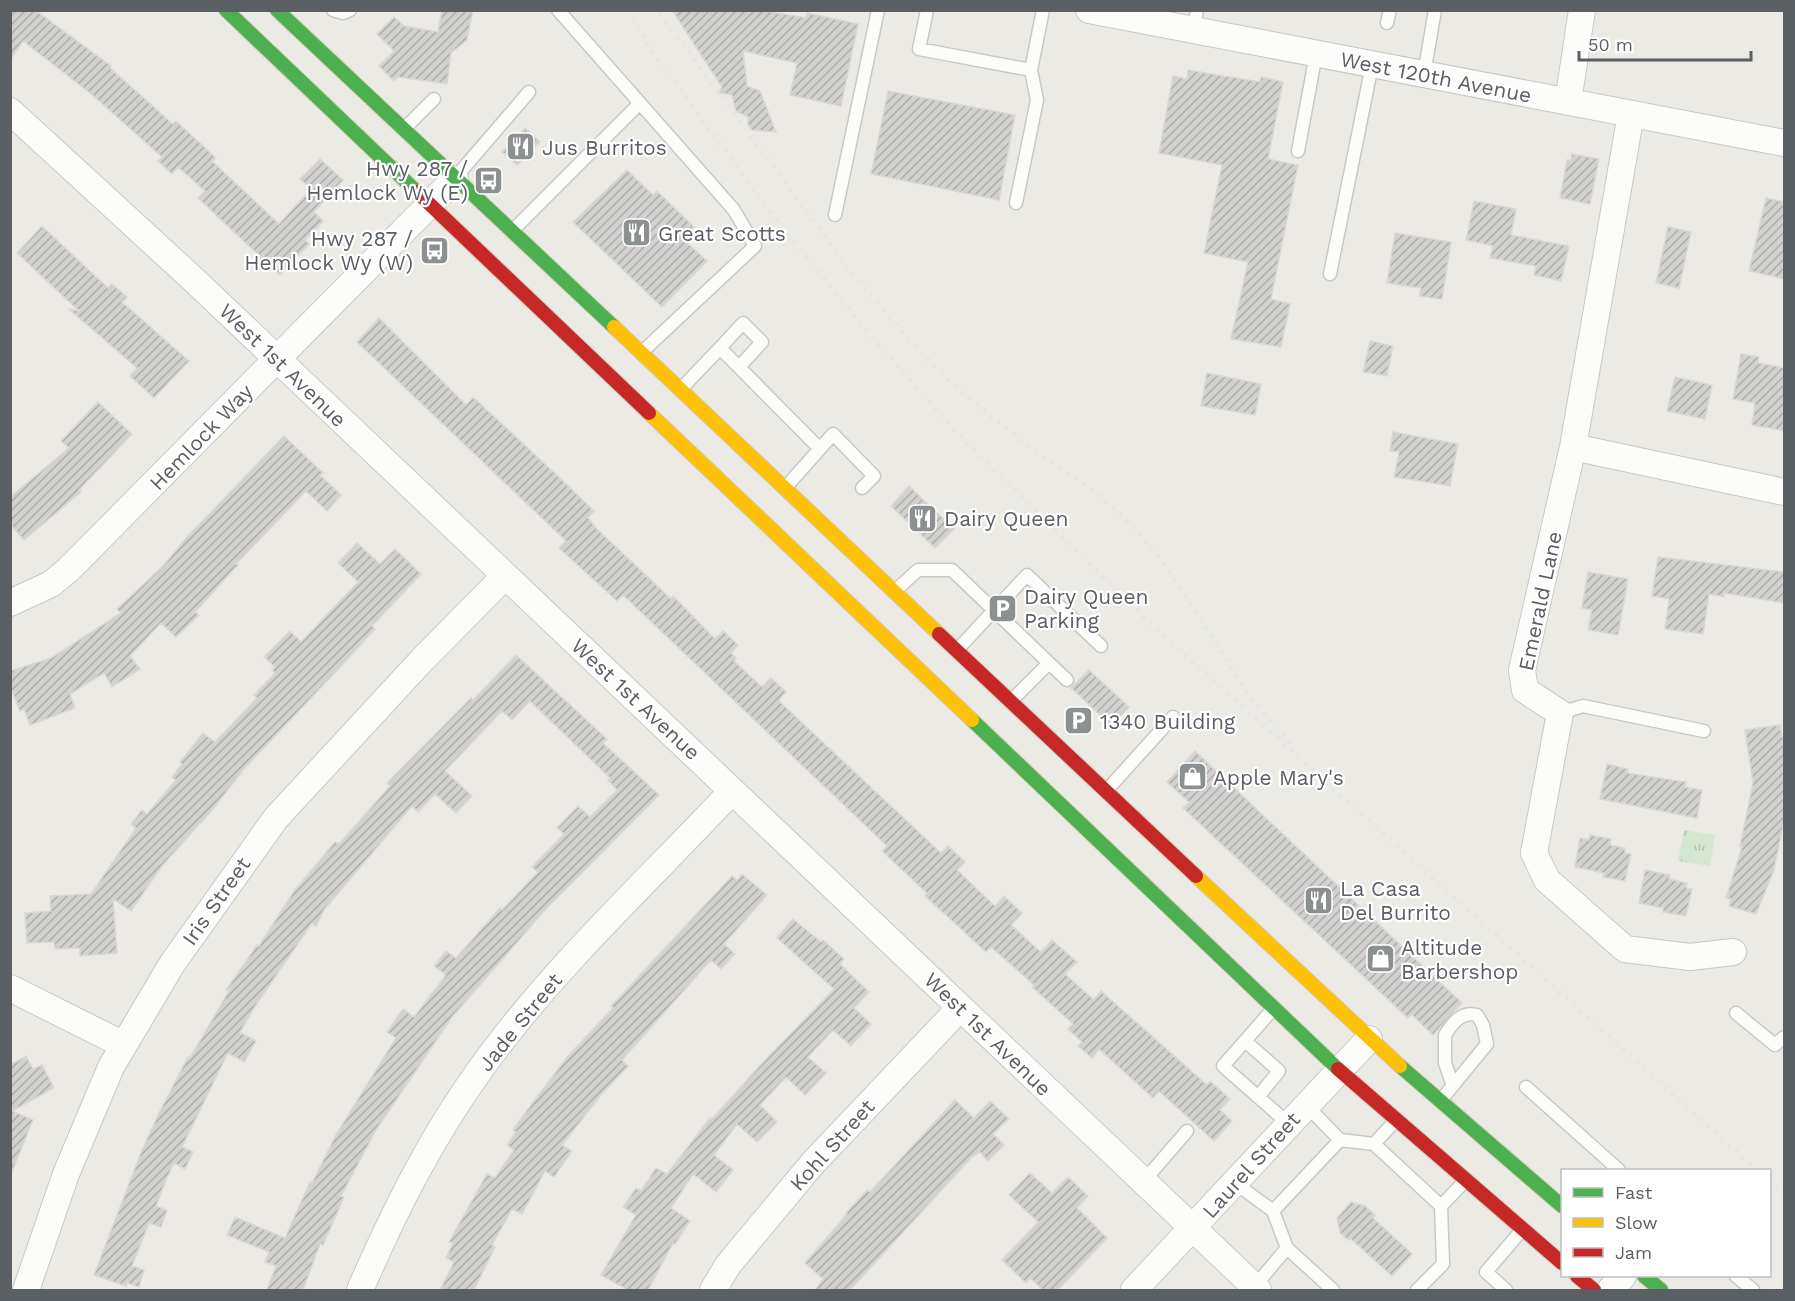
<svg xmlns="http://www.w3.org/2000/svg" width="1795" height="1301" font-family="'Work Sans',sans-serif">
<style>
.park{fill:url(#park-tufts)}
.building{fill:url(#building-hatch);stroke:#dad8d4;stroke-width:1.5}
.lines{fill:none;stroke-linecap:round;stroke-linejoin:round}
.lane-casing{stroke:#c8c8c7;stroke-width:15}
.street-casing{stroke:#c8c8c7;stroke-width:28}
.fast-casing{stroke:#d4cab2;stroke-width:16}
.slow-casing{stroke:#d4cab2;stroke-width:16}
.jam-casing{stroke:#d4cab2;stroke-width:16}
.lane{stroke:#fcfcfb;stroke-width:12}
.street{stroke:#fcfcfb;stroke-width:26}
.fast{stroke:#4caf50;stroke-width:14}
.slow{stroke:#ffc107;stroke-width:14}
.jam{stroke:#c62828;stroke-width:14}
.rail{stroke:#e2e2e2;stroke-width:4.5;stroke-dasharray:1.5 8;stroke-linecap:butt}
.labels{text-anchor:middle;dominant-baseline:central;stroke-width:4.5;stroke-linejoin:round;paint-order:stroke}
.street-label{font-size:21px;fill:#5a5f63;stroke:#fff}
.poi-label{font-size:21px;fill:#5a5f63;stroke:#fff;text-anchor:start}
</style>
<defs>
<pattern id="park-tufts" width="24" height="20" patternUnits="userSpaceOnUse" patternTransform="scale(1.5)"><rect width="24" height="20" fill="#d3e8cf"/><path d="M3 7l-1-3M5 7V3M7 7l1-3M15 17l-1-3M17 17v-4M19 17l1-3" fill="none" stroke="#aebfac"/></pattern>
<pattern id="building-hatch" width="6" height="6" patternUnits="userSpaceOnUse" patternTransform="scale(1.5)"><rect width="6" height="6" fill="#d2d1cf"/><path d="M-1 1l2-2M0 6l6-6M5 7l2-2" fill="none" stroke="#adadac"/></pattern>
</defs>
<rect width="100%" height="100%" fill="#ebeae5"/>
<!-- park -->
<path class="park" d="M1684,830L1715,835L1710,866L1678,861Z"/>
<!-- building -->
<path class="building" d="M10,10H35L111,66L110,68L173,124L176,121L216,158L212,161L279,224L311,189L300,179L320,159L343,180L314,212L323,221L305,240L309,244L280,275L198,198L205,191L178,167L172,174L158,161L162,157L90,93L23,41L10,60Z
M442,10H473L467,40L451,53L447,84L398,77L394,81L379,66L394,51L377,34L394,17L404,26L438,32Z
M672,10H761L806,18L807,13L858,24L841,106L790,95L797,63L743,51L747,86L760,91L776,132L752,130L748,125V117L736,111L732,95L719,93L722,87Z
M1188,70L1260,82L1261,77L1283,82L1268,159L1298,165L1271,299L1290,304L1281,347L1231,339L1248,262L1204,253L1222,165L1159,153L1173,76L1187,79Z
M888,91L1015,115L999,200L871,174Z
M525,128L540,142L517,165L502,152Z
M1572,154L1599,159L1590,204L1560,198L1567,160H1571Z
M627,170L653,195L657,191L694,227L683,239L707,261L662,307L573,222Z
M1766,198L1785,202V279L1749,271Z
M1474,201L1516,209L1511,235L1569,246L1561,281L1534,275L1536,266L1490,258L1493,246L1466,240Z
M42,226L108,288L112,284L127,297L122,302L189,361L154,398L130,376L137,368L69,309L79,311L17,253Z
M1668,227L1691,232L1679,288L1656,283Z
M1395,233L1451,242L1442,299L1419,296L1421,288L1387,283Z
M379,318L466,405L473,397L561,479L594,511L588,518L597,529L671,599L673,596L715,639L723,631L738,645L731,653L736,658L734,661L762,687L771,678L786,692L779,700L781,703L941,853L948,846L965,862L957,870L995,906L1004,896L1022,913L1011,925L1041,952L1052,940L1077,962L1065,974L1094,1000L1101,991L1207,1085L1210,1081L1230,1099L1220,1110L1232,1121L1214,1141L1159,1091L1153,1098L1099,1049L1092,1058L1078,1046L1082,1042L1068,1029L1073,1024L1032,987L1034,985L991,947L986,952L925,896L927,893L882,851L887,846L623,595L617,601L559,548L566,541L357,342Z
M1370,341L1393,346L1387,376L1363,372Z
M1741,354L1759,357L1758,363L1785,368V431L1752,425L1755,403L1733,399Z
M1207,373L1261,384L1255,415L1201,406Z
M1675,377L1712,385L1705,419L1667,411Z
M98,402L132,434L79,490L81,492L24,540L10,524V497L69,448L61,441Z
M1393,432L1458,444L1450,486L1394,477L1399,452L1390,451Z
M284,436L323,473L320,475L341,495L327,511L306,491L236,564L238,565L195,612L199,615L176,637L161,623L130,656L140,669L112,687L104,673L70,694L75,708L30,725L24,709L20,711L10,686V671L51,658L121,613L117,609L162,567L187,537Z
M909,486L954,529L935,548L891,506Z
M357,543L380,564L395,549L421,574L372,626L375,629L346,661L244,769L213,809L162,866L131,911L113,899L117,953L80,956V948L55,949L54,942L27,943L25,913L51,911L50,896L91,894L136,828L131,824L142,810L147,814L176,780L172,777L182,764L180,762L203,733L215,742L257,698L254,695L275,673L272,670L275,667L264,657L290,631L301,642L358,582L338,563Z
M1658,557L1785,572V603L1724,593V597L1709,594L1703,634L1665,629L1669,599L1652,596Z
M1588,572L1628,579L1618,635L1588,630L1592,610L1582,608Z
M516,655L607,739L603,743L659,795L546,909L452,1017L376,1130L341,1196L344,1197L323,1245L320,1244L303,1290H267L276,1266L265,1262L269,1252L227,1235L235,1217L285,1238L310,1182L312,1183L337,1133L396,1038L387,1032L403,1009L414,1017L446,975L434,966L446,951L456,958L500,908L502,910L538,872L532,867L564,834L557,828L578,806L590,817L617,790L608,780L610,778L530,701L512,720L502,711L445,771L472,796L456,813L435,794L418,812L412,806L324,910L316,926L312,923L256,1005L240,1032L256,1041L244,1062L228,1053L182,1147L193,1152L185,1169L174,1163L166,1180L156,1206L167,1210L161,1227L149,1223L132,1266L144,1270L139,1287L127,1283L126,1286L94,1275L142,1150L159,1113L188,1057L190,1058L229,991L226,990L257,945L259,946L294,891L335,842L339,844L390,786L387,783L471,698L473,700Z
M1089,670L1129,707L1111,725L1071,688Z
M1780,725L1782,737H1785V816L1774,870L1756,914L1729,906L1731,899L1726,898L1742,847L1740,846L1753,783L1745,730Z
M1195,751L1462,1003L1433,1035L1411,1014L1408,1018L1183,808L1189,802L1167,782Z
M1607,764L1628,769L1627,773L1686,782L1685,787L1702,790L1697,818L1600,799Z
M1590,835L1611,839L1610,845L1625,848V853L1631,854L1625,881L1603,877L1604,873L1575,867L1580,838L1589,840Z
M1645,870L1670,875L1669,879L1687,883L1686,888L1692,889L1686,916L1663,912V908L1639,903Z
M742,874L767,895L724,944L735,954L721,969L711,960L622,1060L628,1066L601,1095L562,1145L572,1151L554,1177L545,1171L522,1214L512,1209L492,1245L495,1247L474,1290H440L454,1262L446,1258L453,1243L449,1242L487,1174L495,1178L514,1150L507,1145L516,1132L513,1130L519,1121L568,1056L613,1008L611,1006L732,876L737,880Z
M793,919L821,942L823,940L844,959L840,964L869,992L854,1008L871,1024L851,1046L833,1030L808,1057L826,1073L805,1095L786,1077L760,1105L777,1122L757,1142L737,1124L714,1155L733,1170L716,1192L693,1174L671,1208L690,1221L675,1244L673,1243L648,1290H628L601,1275L636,1215L623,1207L636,1188L641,1191L656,1168L667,1174L710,1118L712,1119L766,1059L834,989L777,938Z
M26,1056L33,1069L42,1065L54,1088L12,1111L33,1120L11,1174L10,1065Z
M955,1100L974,1118L990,1101L1009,1119L993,1134L1004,1145L988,1161L980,1152L971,1158L850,1290H815L823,1279L805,1263L847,1214L846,1213L867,1190L870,1192Z
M1030,1173L1052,1193L1068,1177L1088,1196L1077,1208L1107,1238L1058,1290H1043L1030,1278L1026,1283L1002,1260L1038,1222L1009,1195Z
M1351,1202L1365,1206L1375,1215L1373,1218L1412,1254L1392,1276L1351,1239L1348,1240L1340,1233L1337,1218Z"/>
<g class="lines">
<defs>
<path id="lane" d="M333,10L343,13L350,10
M558,10L734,210L755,246L641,353
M927,10L919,49L1031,70L1043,10
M1387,23L1390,10
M1193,30L1197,10
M1424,74L1435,10
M404,129L434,99
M1298,151L1316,54
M455,178L529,92
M1016,203L1037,100L1031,70
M835,215L878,10
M513,230L639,104
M1330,274L1372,65
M720,348L743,323L762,342L739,367
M680,390L720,348L820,449
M785,488L833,434L874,476L862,488
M896,590L918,570H952L1049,663L1011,701
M957,650L1027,575L1101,646
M1049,663L1067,680
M1560,713L1583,706L1704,731
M1106,791L1173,717
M1273,1009L1223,1066L1289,1124
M1736,1013L1775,1045L1784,1037
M1245,1041L1279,1071L1258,1097
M1526,1087L1619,1170
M1442,1099L1487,1044L1483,1025L1477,1015C1462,1011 1453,1022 1445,1035V1063L1453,1086
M1306,1105L1340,1140
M1374,1144L1441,1206L1443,1264L1417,1290
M1143,1182L1187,1131
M1235,1183L1273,1211L1287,1248L1254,1287
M1441,1206L1465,1181
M1273,1211L1340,1140L1374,1144L1396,1120
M1287,1248L1333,1290
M1736,1276L1753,1290
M1506,1290L1486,1272L1522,1230"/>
<path id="street" d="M1089,10L1784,143
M1568,102L1582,10
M10,111L194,280L1258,1290
M1631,114L1573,447L1784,492
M1573,447L1522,670L1525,690L1560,713L1534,853L1547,880L1625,949L1690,957L1733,952
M10,603L51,584L68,570L455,179
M10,988L124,1045
M26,1290L66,1174L111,1067L172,964L276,818L423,659L505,576
M360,1290C394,1212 431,1137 482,1067C554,967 648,881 732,791
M713,1290L728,1265L813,1163L960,1008
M1134,1290L1369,1039
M1610,1290L1623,1276"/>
<path id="fast" d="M226,10L417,192
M277,10L614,327
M972,720L1338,1069
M1400,1066L1562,1206
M1644,1276L1661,1290"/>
<path id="slow" d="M614,327L939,634
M649,413L972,720
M1196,876L1400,1066"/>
<path id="jam" d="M417,192L649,413
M939,634L1196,876
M1338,1069L1562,1263
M1577,1276L1594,1290"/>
</defs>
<!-- lane casing -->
<use href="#lane" class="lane-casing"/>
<!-- street casing -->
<use href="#street" class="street-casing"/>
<!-- fast casing -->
<use href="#fast" class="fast-casing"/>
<!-- slow casing -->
<use href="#slow" class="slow-casing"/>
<!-- jam casing -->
<use href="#jam" class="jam-casing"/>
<!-- lane -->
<use href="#lane" class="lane"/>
<!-- street -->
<use href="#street" class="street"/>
<!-- fast -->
<use href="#fast" class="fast"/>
<!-- slow -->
<use href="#slow" class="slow"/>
<!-- jam -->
<use href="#jam" class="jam"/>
<!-- rail -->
<path class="rail" d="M628,10L655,55L770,212L875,341L958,434L1153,626L1757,1170
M660,14L855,277L914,345L952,384L1018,438L1091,489L1124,517L1170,571L1252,699L1291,744
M1770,1182L1784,1196"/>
</g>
<!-- icons -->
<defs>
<symbol id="restaurant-square" viewBox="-11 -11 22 22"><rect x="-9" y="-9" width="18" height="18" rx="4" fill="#8d9090" stroke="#fff"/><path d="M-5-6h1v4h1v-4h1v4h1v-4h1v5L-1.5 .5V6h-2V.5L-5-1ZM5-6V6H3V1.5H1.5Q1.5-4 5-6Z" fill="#fff"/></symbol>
<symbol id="bus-square" viewBox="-11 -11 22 22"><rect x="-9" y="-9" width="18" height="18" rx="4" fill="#8d9090" stroke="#fff"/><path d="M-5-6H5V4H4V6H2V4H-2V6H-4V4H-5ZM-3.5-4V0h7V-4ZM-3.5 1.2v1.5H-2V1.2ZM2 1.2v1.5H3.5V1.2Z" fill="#fff"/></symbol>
<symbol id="parking-square" viewBox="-11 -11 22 22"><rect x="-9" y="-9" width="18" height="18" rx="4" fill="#8d9090" stroke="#fff"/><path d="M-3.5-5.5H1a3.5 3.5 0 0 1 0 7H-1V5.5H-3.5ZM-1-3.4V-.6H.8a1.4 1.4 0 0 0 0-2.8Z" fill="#fff"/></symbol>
<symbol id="shop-square" viewBox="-11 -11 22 22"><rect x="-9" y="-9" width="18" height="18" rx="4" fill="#8d9090" stroke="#fff"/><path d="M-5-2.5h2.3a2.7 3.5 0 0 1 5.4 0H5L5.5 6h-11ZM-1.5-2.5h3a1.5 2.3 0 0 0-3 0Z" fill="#fff"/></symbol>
</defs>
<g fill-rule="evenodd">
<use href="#restaurant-square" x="504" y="130" width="33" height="33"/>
<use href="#bus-square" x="472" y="164" width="33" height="33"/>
<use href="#restaurant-square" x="620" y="216" width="33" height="33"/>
<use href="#bus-square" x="418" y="234" width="33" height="33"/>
<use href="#restaurant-square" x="906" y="502" width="33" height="33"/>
<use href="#parking-square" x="986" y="592" width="33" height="33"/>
<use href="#parking-square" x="1062" y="704" width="33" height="33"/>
<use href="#shop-square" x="1176" y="760" width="33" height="33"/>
<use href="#restaurant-square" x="1302" y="884" width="33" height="33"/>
<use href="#shop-square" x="1364" y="942" width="33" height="33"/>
</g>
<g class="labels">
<!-- street labels -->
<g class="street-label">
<text transform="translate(1436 77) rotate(11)">West 120th Avenue</text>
<text transform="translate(283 365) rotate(44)">West 1st Avenue</text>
<text transform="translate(201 437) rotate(-46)">Hemlock Way</text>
<text transform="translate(1540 601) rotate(-78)">Emerald Lane</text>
<text transform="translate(636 699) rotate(43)">West 1st Avenue</text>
<text transform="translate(216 901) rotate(-55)">Iris Street</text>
<text transform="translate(520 1022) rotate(-51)">Jade Street</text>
<text transform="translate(988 1034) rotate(44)">West 1st Avenue</text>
<text transform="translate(832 1145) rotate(-48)">Kohl Street</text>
<text transform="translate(1251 1165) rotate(-48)">Laurel Street</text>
</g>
<!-- poi labels -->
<g class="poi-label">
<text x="542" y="147">Jus Burritos</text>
<text x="468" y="168" text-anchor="end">Hwy 287 /<tspan x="468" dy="24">Hemlock Wy (E)</tspan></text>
<text x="658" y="233">Great Scotts</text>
<text x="413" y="238" text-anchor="end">Hwy 287 /<tspan x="413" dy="24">Hemlock Wy (W)</tspan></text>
<text x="944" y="518">Dairy Queen</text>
<text x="1024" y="596">Dairy Queen<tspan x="1024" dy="24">Parking</tspan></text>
<text x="1100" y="721">1340 Building</text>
<text x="1213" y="777">Apple Mary's</text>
<text x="1340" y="888">La Casa<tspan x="1340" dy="24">Del Burrito</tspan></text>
<text x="1401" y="947">Altitude<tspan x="1401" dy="24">Barbershop</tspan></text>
</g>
</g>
<!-- border -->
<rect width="1795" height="1301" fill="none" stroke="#5a5f63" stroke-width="24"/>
<!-- legend -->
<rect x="1561" y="1169" width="210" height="108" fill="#ffffff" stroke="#bdbfc1" stroke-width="1.5"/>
<rect x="1573" y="1188" width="30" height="9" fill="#4caf50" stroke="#bdbfc1" stroke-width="1.5"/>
<text x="1615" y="1199" font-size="18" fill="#5a5f63">Fast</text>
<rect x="1573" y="1218" width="30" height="9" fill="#ffc107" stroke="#bdbfc1" stroke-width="1.5"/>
<text x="1615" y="1229" font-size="18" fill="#5a5f63">Slow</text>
<rect x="1573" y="1248" width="30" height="9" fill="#c62828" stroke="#bdbfc1" stroke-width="1.5"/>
<text x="1615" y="1259" font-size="18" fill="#5a5f63">Jam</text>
<!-- scale -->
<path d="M1579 51v9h172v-9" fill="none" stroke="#5a5f63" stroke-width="3"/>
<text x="1588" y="51" font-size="18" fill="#5a5f63" stroke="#ffffff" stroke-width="4.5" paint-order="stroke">50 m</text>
</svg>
